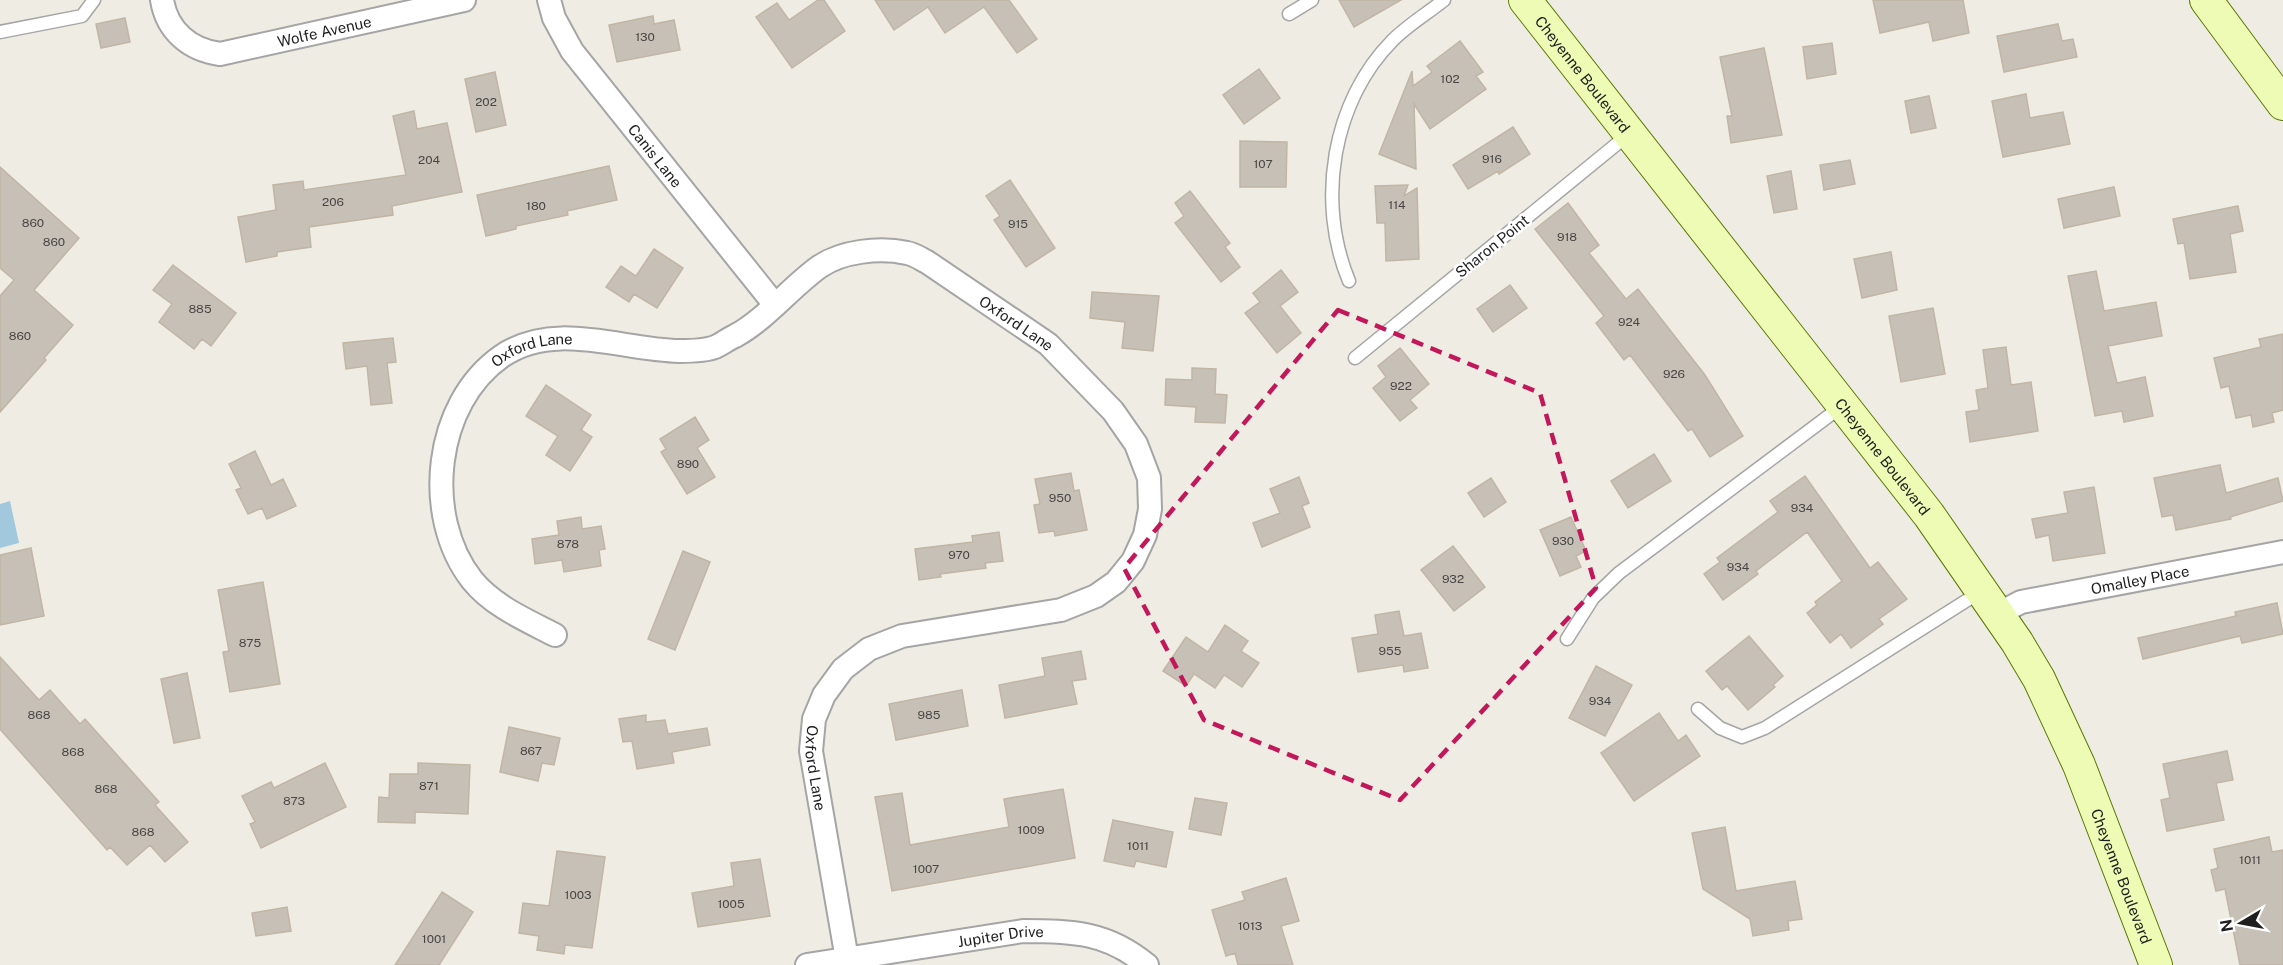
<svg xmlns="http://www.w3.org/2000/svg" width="2283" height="965" font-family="'Public Sans',sans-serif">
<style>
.water{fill:#a2c8de}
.building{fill:#c7c0b6;stroke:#c1b5a5;stroke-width:1.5}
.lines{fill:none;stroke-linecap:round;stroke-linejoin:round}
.lane-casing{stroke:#a5a5a5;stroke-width:15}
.street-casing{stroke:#a5a5a5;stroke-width:26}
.secondary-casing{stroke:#5b7801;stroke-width:34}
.lane{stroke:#fff;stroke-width:12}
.street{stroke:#fff;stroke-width:22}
.secondary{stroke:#eefbb5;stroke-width:32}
.marked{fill:none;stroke:#c2185b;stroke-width:4.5;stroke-dasharray:12 8;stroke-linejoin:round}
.labels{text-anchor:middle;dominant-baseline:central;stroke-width:5;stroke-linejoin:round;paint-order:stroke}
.number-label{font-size:12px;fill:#484644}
.street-label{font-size:15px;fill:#1e1e1e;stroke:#fff}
</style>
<rect width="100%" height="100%" fill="#efede3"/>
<!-- water -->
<path class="water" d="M10,501L19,543L0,548V504Z"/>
<!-- building -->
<path class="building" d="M818,0H824L845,31L792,68L756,17L777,3L789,20Z
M875,0H1009L1037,39L1017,53L984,7L945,33L928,7L894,30Z
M1339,0H1401L1354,27Z
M1873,0H1963L1969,33L1933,41L1929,22L1880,33Z
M653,16L654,24L674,20L680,50L617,62L609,25Z
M125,18L130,42L101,48L96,24Z
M2058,24L2062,41L2073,39L2077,57L2004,72L1997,36Z
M1460,41L1483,72L1476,76L1486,89L1430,129L1414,104L1416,169L1379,154L1412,71L1413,86L1432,72L1427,66Z
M1832,43L1836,74L1807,79L1803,47Z
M1764,48L1782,135L1731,143L1727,116H1732L1720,57Z
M1259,69L1280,98L1244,124L1223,95Z
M495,72L506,125L476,132L465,79Z
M2026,94L2030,118L2063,112L2070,144L2003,157L1992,101Z
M1929,96L1936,128L1911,133L1905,101Z
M414,111L417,129L447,123L462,192L392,206L393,215L309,227L311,247L277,252V256L246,262L238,217L276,210L273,185L303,181L304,190L406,175L393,116Z
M1513,127L1530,154L1499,174L1498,171L1468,189L1453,165Z
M1240,141L1287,142L1286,187H1240Z
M1850,160L1855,184L1824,190L1820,165Z
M609,166L617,200L567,211L568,215L516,226V229L486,236L477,195Z
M0,167L79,238L34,290L73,325L44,358L46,360L0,412V296L14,280L0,268Z
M1791,171L1797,209L1774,213L1767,176Z
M1010,180L1055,248L1026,267L994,220L1000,216L986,196Z
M1408,185L1404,196L1417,188L1419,259L1386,261L1385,223H1377L1375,186Z
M2114,187L2120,216L2064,228L2058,199Z
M1190,191L1230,243L1225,247L1240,267L1221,282L1175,223L1184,216L1175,203Z
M1568,203L1599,245L1589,253L1626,299L1638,289L1705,375L1743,436L1710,457L1692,429L1688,431L1630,355L1624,360L1596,323L1604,316L1535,229Z
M2238,206L2243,231L2230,234L2236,272L2190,279L2184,243L2178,244L2173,219Z
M654,249L683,268L657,308L634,294L629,302L606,287L621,266L636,276Z
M1891,252L1897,290L1862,298L1854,259Z
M173,265L236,313L211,346L202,339L194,349L159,322L172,304L153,290Z
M1281,270L1298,292L1280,306L1301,333L1277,353L1245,313L1260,302L1253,293Z
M2096,271L2104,311L2156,302L2162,336L2108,346L2117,383L2145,377L2153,416L2124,422L2122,411L2095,416L2068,276Z
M1510,285L1527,308L1493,332L1477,309Z
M1092,292L1159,296L1153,351L1122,348L1125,322L1090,318Z
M1933,308L1945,374L1901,382L1889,316Z
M2283,334V410L2272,413L2274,422L2253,427L2251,415L2236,418L2229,386L2221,388L2214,358L2261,347L2259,339Z
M393,338L396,362L387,363L392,403L371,405L367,366L346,369L343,343Z
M2006,347L2011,385L2031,382L2038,431L1970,442L1966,412L1979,410L1976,390L1988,388L1983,350Z
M1400,348L1429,384L1410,400L1417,408L1400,421L1373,388L1386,377L1378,366Z
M1192,368L1216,369L1215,394L1227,395L1225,423L1195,422L1196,407L1165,405L1166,379L1192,380Z
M546,385L591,415L581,430L592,437L570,471L546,455L558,436L526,416Z
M695,417L709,440L697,448L715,477L687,494L661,452L666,449L660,439Z
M255,451L271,485L283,479L296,506L267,519L262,508L248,514L236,490L241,488L229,464Z
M1654,454L1671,481L1628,508L1611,481Z
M2220,465L2226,493L2278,478L2283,501L2230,517L2231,519L2176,530L2173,515L2162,517L2154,478Z
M1071,473L1074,491L1079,490L1087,530L1055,536L1054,531L1039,533L1034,505L1040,504L1035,479Z
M1805,476L1870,568L1878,562L1907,599L1879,619L1883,624L1851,648L1841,634L1830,643L1807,613L1817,605L1815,602L1842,581L1807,532L1756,571L1758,574L1723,600L1704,574L1720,562L1717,558L1778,512L1770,501Z
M1299,477L1309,503L1302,506L1310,527L1262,547L1253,523L1280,513L1270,489Z
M1491,478L1506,502L1484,517L1468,493Z
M2094,487L2105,553L2053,561L2049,535L2036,538L2032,519L2068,513L2064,492Z
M581,517L582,529L601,526L605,549L599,550L601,566L564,572L562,560L535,564L532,539L559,535L557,521Z
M1571,517L1586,551L1576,556L1581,567L1560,576L1540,530Z
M999,532L1003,561L985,563L986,568L940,574L941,577L919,580L915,549L973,542L972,536Z
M1453,546L1485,587L1454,611L1421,570Z
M31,548L44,616L0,625V555Z
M683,551L710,562L675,650L648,639Z
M263,582L280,684L230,692L223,652L229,651L218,590Z
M2277,603L2283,634L2242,643L2240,636L2143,659L2138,638L2236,616L2235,612Z
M1399,611L1404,636L1421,633L1428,668L1404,672L1403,665L1358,672L1352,638L1378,634L1375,615Z
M1225,625L1248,641L1241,651L1259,663L1242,687L1224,675L1215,688L1194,674L1186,686L1163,671L1186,637L1208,652Z
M1749,636L1783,676L1773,685L1775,687L1748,710L1727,686L1722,690L1706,671Z
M1081,651L1086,679L1072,681L1077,704L1005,718L999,685L1045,676L1042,658Z
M0,657L39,700L50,690L80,724L85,719L159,802L155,805L188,842L165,862L150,845L127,865L110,847L107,850L0,729Z
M1596,666L1632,685L1605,736L1569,718Z
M187,673L200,738L174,743L161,679Z
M962,690L968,726L896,740L889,704Z
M1659,713L1678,741L1686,735L1700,756L1634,801L1601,753Z
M646,715V722L665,720L668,734L707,728L710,745L672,752L674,763L637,769L632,741L623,742L619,719Z
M509,727L560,738L554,765L542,763L538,781L500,772Z
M2227,751L2233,780L2216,783L2224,820L2167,831L2161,800L2170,798L2163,764Z
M325,763L346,807L261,848L250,824L255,822L242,796L271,782L274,788Z
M418,763L470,765L468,814L415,812V823L378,822L379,797L389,798L390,774H418Z
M1063,789L1075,858L892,891L875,797L902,793L910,845L1009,827L1004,799Z
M1195,798L1227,803L1221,835L1189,829Z
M1113,820L1173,832L1166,867L1136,861L1134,867L1104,861Z
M1725,827L1736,891L1795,881L1802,919L1788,921L1789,930L1753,936L1750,919L1703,889L1692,833Z
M2269,837L2272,852L2283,850V965H2240L2225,889L2216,891L2211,870L2218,868L2214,849Z
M557,851L605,857L592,948L565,945L564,954L537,950L539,936L519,933L523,903L549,906Z
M760,859L770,916L698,927L692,893L734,886L731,863Z
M1286,878L1299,921L1281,926L1293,965H1238L1235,953L1226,956L1212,910L1245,900L1242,892Z
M442,892L473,912L439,965H395Z
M287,907L291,931L256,936L252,913Z"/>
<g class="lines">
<defs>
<path id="lane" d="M1289,14L1312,0
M0,32L82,16L94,0
M1349,281C1316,202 1332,101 1393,40C1408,25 1428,13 1444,0
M1355,358L1629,134
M1567,639L1593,598L1619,573L1842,406
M1698,709L1720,728L1742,737L1765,728L1980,592"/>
<g id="street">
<path id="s1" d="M162,0C167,31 190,50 220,54L464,0"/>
<path id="s2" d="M549,0L554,18L572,51L775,305"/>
<path id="s3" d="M1998,614L2021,602L2283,552"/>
<path id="s4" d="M555,635C526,620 493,606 472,580C422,516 434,403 502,356C555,320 621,350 679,351C690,351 705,351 715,347C722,344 728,339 735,336C766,319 790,288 819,267C842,251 880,247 907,253C914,254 921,259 927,262L1048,344L1113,411L1136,444L1149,478L1150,509L1145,535L1133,561L1116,582L1096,596L1061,610L902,636L869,649L843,669L824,695L814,719L811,751L848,965"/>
<path id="s5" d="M807,965L1023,931C1073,931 1107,932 1147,965"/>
</g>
<g id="secondary">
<path id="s6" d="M1525,0L1929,515L2017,642L2039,679L2079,765L2156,965"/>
<path d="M2206,0L2283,104"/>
</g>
</defs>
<!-- lane casing -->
<use href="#lane" class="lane-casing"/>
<!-- street casing -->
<use href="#street" class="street-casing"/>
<!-- secondary casing -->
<use href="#secondary" class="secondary-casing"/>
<!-- lane -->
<use href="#lane" class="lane"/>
<!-- street -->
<use href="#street" class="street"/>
<!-- secondary -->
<use href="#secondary" class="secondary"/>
</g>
<!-- marked area -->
<path class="marked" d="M1338,310L1540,393L1596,588L1400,800L1204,720L1124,568Z"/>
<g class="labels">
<!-- number labels -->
<g class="number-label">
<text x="645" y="37">130</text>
<text x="1450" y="79">102</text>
<text x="486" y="102">202</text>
<text x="1492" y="159">916</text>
<text x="429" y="160">204</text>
<text x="1263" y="164">107</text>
<text x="333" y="202">206</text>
<text x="1397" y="205">114</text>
<text x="536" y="206">180</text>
<text x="33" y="223">860</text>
<text x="1018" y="224">915</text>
<text x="1567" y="237">918</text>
<text x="54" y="242">860</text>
<text x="200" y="309">885</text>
<text x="1629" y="322">924</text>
<text x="20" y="336">860</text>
<text x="1674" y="374">926</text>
<text x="1401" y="386">922</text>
<text x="688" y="464">890</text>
<text x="1060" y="498">950</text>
<text x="1802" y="508">934</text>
<text x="1563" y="541">930</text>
<text x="568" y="544">878</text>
<text x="959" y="555">970</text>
<text x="1738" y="567">934</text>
<text x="1453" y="579">932</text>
<text x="250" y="643">875</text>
<text x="1390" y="651">955</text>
<text x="1600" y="701">934</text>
<text x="39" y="715">868</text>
<text x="929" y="715">985</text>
<text x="531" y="751">867</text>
<text x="73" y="752">868</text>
<text x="429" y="786">871</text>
<text x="106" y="789">868</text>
<text x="294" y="801">873</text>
<text x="1031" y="830">1009</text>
<text x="143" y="832">868</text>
<text x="1138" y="846">1011</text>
<text x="2250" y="860">1011</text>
<text x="926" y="869">1007</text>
<text x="578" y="895">1003</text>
<text x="731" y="904">1005</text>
<text x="1250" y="926">1013</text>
<text x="434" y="939">1001</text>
</g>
<!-- street labels -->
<g class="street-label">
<text stroke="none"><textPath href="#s1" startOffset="192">Wolfe Avenue</textPath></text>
<text stroke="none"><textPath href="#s6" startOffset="94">Cheyenne Boulevard</textPath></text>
<text stroke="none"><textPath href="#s2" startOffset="190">Canis Lane</textPath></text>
<text transform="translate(1492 246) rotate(-39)">Sharon Point</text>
<text stroke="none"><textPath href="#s4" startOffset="921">Oxford Lane</textPath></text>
<text stroke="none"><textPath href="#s4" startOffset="381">Oxford Lane</textPath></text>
<text stroke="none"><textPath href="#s6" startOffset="580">Cheyenne Boulevard</textPath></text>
<text stroke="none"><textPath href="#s3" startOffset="147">Omalley Place</textPath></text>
<text stroke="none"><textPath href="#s4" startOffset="1641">Oxford Lane</textPath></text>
<text stroke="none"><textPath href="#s6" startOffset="1066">Cheyenne Boulevard</textPath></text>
<text stroke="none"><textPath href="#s5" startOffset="196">Jupiter Drive</textPath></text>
</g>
</g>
<!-- north arrow -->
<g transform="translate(2241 923) rotate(260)" stroke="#ffffff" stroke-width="4.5" paint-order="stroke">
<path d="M0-4.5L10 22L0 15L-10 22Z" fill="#1e1e1e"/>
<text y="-9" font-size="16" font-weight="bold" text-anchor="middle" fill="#1e1e1e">N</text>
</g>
</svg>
